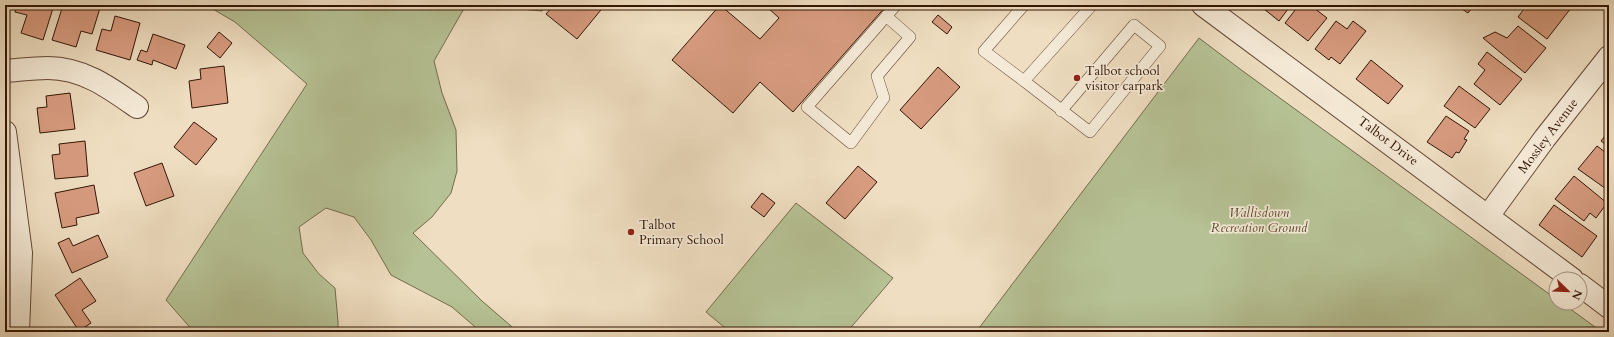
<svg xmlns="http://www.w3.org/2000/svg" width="1614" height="337" font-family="Cardo,serif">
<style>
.green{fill:#b6c295;stroke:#746c4d}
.building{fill:#d79b7f;stroke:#331505}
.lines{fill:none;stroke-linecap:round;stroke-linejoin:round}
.service-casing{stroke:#624734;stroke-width:12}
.minor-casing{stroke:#624734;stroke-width:24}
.service{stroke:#f5ead7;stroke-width:11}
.minor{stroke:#f5ead7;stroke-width:22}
.poi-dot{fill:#8f2418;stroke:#f5ead7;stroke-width:1.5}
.labels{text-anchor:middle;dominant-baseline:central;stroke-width:3.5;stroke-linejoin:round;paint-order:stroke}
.poi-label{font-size:13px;fill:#331505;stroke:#f5ead7;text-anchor:start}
.street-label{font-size:13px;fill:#331505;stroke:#f5ead7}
.park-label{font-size:13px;font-style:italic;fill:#5a4930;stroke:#f5ead7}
</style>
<rect width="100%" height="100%" fill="#efdec1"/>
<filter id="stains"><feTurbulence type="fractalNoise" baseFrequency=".005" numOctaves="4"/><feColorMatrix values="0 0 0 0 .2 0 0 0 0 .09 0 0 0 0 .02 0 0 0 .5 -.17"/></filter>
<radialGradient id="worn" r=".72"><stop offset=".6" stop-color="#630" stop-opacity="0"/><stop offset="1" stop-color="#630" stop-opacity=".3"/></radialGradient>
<!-- green -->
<path class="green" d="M206,5H466L434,61L442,93L456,130L457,171L451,193L432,217L413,233L482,301L518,332H481L452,307L391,275L371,240L354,217L326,208L299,227L303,253L319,274L335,288L338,322V332H194L166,300L307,84L235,22Z
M478,5H546L542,11Z
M1199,38L1240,69L1556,299V303H1562L1602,332H976Z
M796,203L893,278L847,332H730L706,312Z"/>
<!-- building -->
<path class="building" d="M17,5H54L43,40L21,33L27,15L15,12Z
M63,5H91L100,8L92,34L81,31L76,47L52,40Z
M554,5H605L577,39L546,14Z
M720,5L760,39L779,18L765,5H887L793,112L760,82L733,113L672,60Z
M1259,5H1291L1279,21Z
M1299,5H1316L1314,8L1327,18L1308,41L1285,23Z
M1456,5H1474L1468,13Z
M1527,5H1567L1571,8L1547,39L1518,17Z
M938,15L952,27L947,34L932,22Z
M115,16L140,23L130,60L96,50L102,29L111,31Z
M1336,21L1347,29L1353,21L1366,31L1340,64L1331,57L1329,60L1315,49Z
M1518,26L1546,48L1525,73L1483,38L1495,32L1507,38Z
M219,32L232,43L220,58L207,47Z
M153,34L185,45L176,69L153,60L152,65L137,60L141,50L147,52Z
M1487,52L1522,79L1500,105L1474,84L1485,70L1478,64Z
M1371,60L1403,86L1388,104L1356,79Z
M224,66L228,103L192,108L189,81L201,79L200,69Z
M938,67L960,87L921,129L900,110Z
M1459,86L1490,109L1475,128L1444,106Z
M70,93L75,129L40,133L37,108L47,107L46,96Z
M1446,116L1469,131L1464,139L1467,140L1459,153L1456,152L1452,158L1427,142Z
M194,122L217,139L196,165L174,147Z
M1609,131V147L1601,141Z
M85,141L88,176L55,179L52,155L60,154L59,144Z
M1597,146L1609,155V191L1578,169Z
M162,163L174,196L146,206L134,173Z
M858,166L877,182L845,219L826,203Z
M1574,176L1607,203L1596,218L1590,213L1584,221L1555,199Z
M94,185L99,213L76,218L77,225L62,228L55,193Z
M762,193L775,203L764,217L751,207Z
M1554,205L1597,236L1582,257L1539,225Z
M98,235L108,257L72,273L58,243L69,238L73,246Z
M80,278L96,301L82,310L91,323L79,331L55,295Z"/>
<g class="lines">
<defs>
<path id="service" d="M1024,5L984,51L1024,81L1092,5
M886,16L910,37L877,76L884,98L851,143L807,107L896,5
M1024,81L1090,132L1160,46L1134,25L1061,111"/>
<path id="minor" d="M1203,5L1572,279
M5,71C19,70 34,68 48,68C83,68 110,88 137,107
M5,132L21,253L18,332
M1488,216L1545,138L1609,57
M1580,285L1609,307"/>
</defs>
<!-- service casing -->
<use href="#service" class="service-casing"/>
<!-- minor casing -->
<use href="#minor" class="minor-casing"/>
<!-- service -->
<use href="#service" class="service"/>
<!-- minor -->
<use href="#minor" class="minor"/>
</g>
<!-- markers -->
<g class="poi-dot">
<circle cx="1077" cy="78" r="4"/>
<circle cx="631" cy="232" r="4"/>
</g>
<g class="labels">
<!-- poi labels -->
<g class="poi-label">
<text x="1085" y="71">Talbot school<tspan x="1085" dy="15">visitor carpark</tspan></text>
<text x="639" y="225">Talbot<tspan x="639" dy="15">Primary School</tspan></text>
</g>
<!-- street labels -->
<g class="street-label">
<text transform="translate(1548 136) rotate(-53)">Mossley Avenue</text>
<text transform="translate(1388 141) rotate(37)">Talbot Drive</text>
</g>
<!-- park labels -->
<g class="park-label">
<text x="1259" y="213">Wallisdown<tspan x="1259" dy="15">Recreation Ground</tspan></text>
</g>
</g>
<!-- margin -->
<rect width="1614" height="337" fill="none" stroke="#efdec1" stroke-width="20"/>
<rect x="6" y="6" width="1602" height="325" fill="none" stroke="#331505" stroke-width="2"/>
<rect x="10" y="10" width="1594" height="317" fill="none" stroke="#331505"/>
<!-- north arrow -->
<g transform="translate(1568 291) rotate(113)"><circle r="19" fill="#f5ead7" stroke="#a79583"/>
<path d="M0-3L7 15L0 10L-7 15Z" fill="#8f2418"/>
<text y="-6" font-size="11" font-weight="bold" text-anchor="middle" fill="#331505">N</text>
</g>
<rect width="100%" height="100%" filter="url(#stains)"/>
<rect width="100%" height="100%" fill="url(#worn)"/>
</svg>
